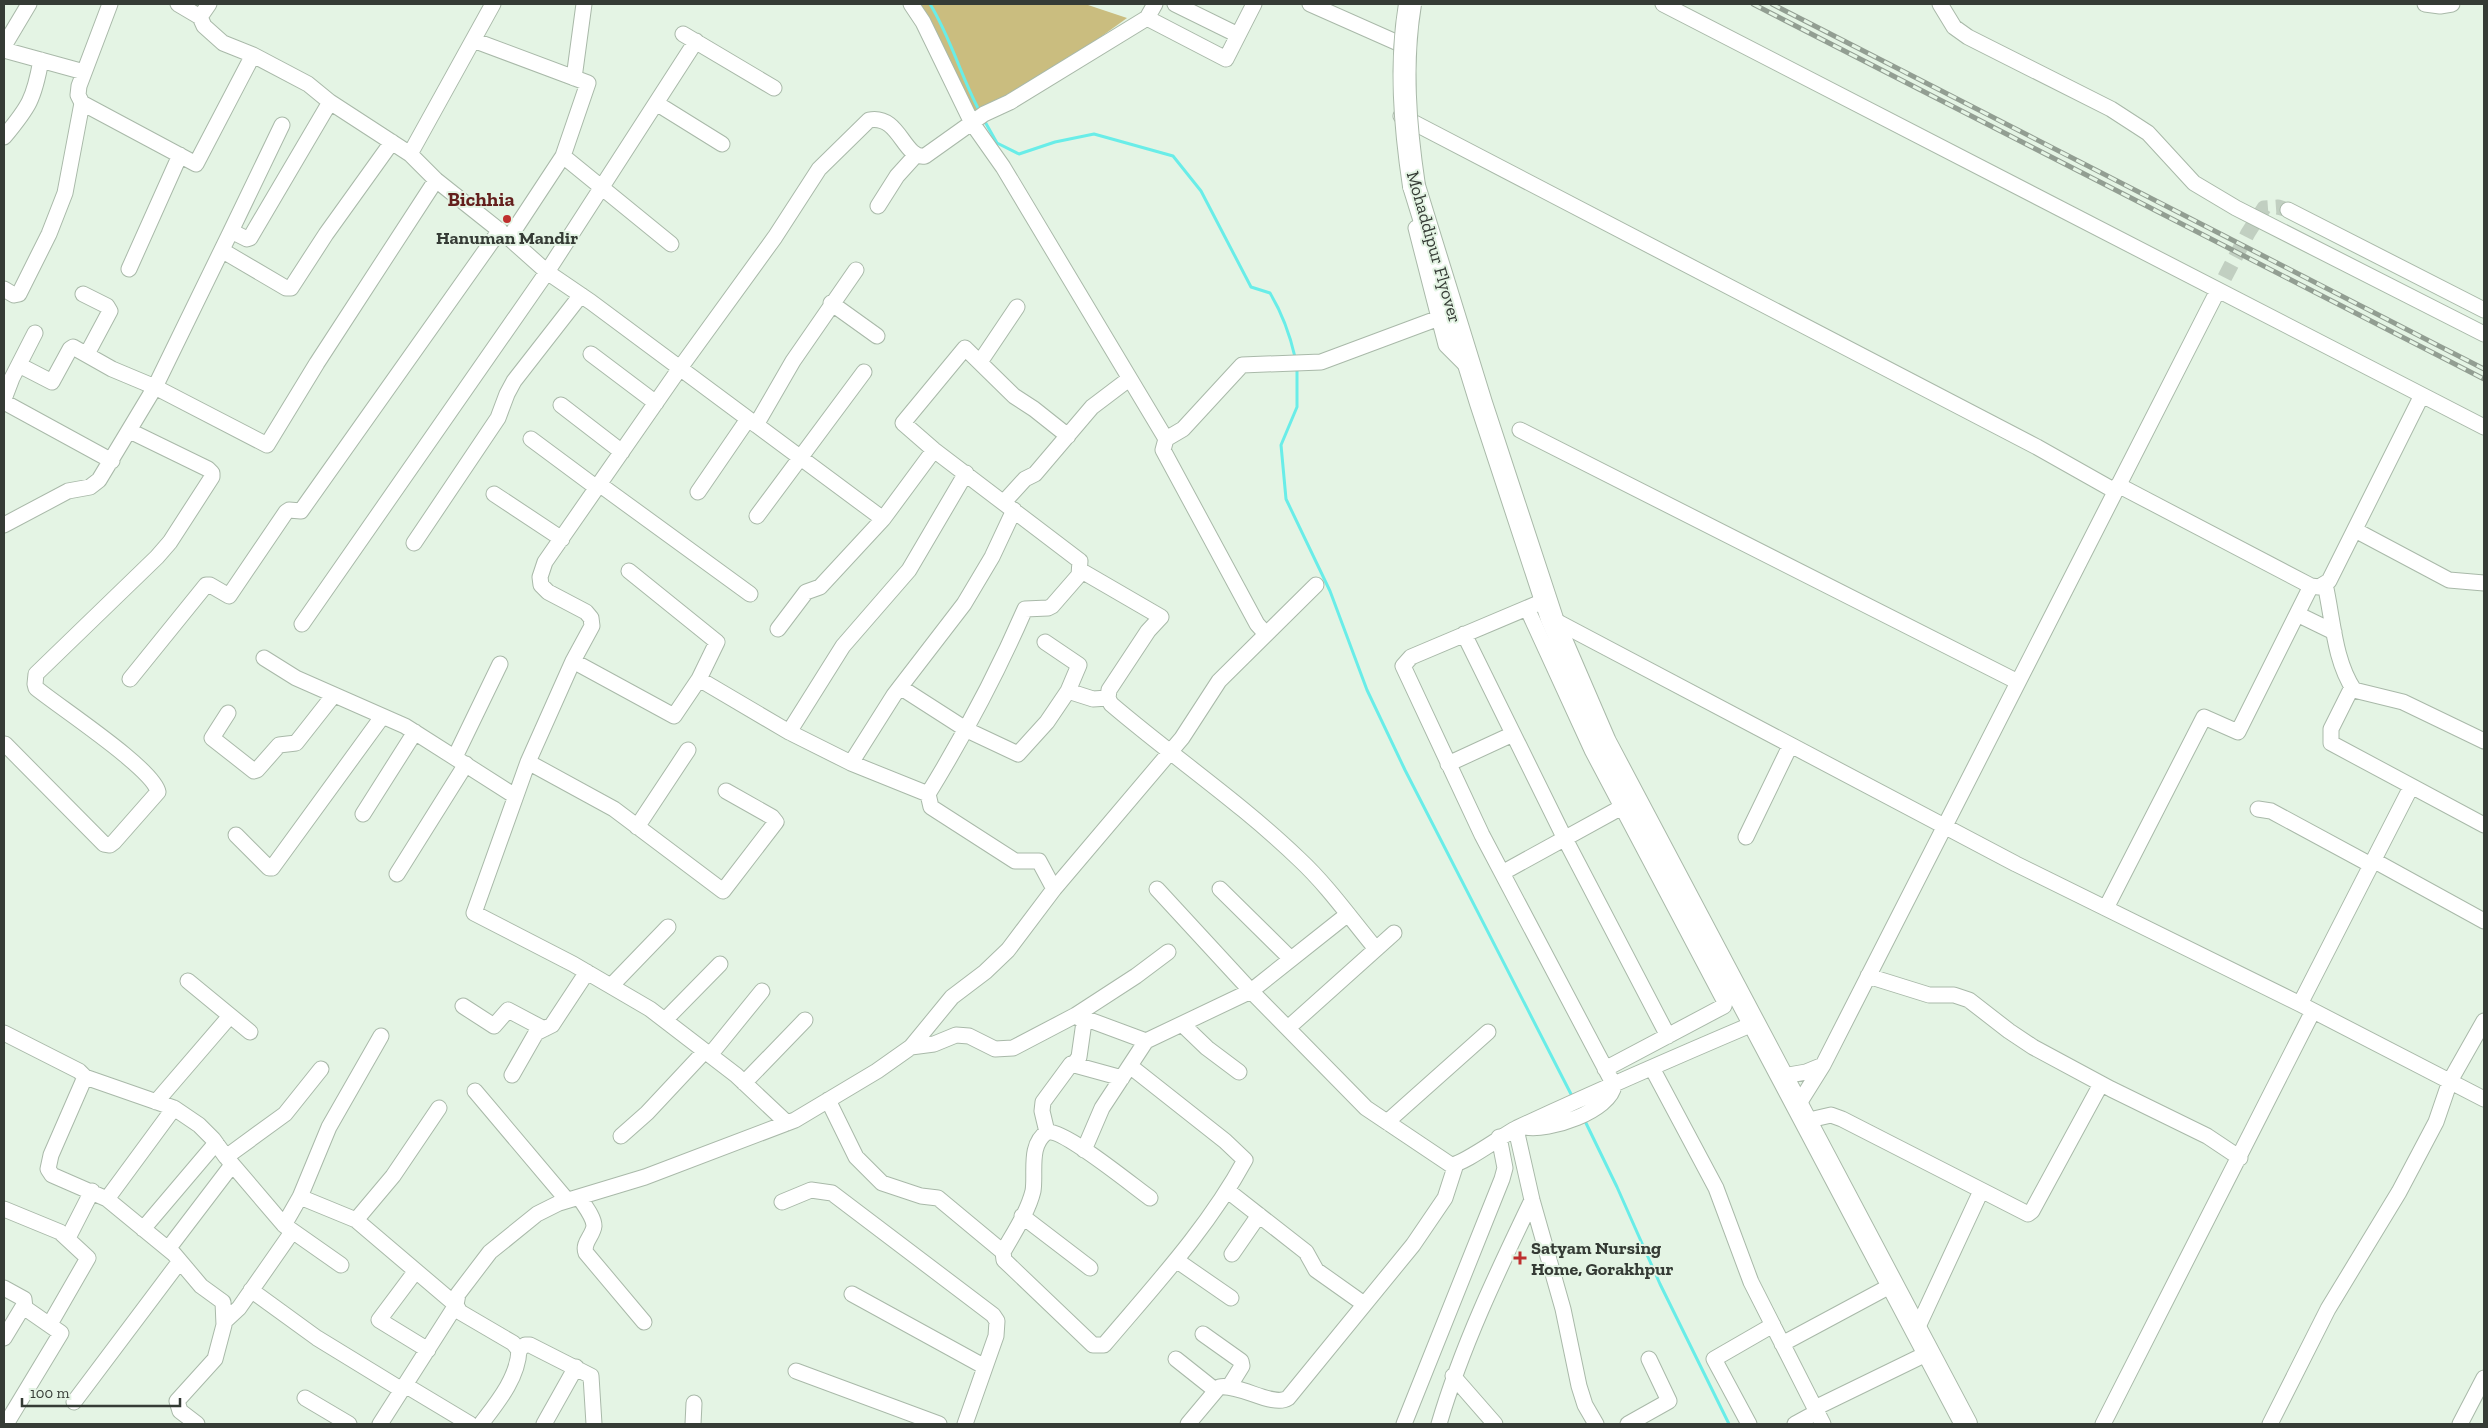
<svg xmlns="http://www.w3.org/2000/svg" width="2488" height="1428" font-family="'Zilla Slab',serif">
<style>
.green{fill:#cabd7f}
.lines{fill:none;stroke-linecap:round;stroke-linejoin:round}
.stream{stroke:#69ede8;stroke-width:3}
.minor-tunnel{stroke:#c1cfc1;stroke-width:15;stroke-dasharray:15 8;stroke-linecap:butt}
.minor-casing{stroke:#a9b9a9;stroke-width:17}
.highway-casing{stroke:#a9b9a9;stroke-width:24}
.minor{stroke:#fff;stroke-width:15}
.highway{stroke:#fff;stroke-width:22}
.rail-casing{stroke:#929e92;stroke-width:5}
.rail{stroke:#e4f4e4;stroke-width:3;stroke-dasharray:9;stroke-linecap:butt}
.highway-bridge-casing{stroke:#a9b9a9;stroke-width:24;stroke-linecap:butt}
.highway-bridge{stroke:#fff;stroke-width:22}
.poi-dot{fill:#be2f2e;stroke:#e4f4e4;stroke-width:2}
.labels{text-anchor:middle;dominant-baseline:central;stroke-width:4;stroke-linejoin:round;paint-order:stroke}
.poi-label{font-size:18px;font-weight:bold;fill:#353b35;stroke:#e4f4e4}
.street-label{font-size:18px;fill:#353b35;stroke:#e4f4e4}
.quarter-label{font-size:20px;font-weight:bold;fill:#641f1c;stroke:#e4f4e4}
</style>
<rect width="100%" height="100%" fill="#e4f4e4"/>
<!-- green -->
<path class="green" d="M918,4H1085L1127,18L1055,70L974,115Z"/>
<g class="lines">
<!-- stream -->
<path class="stream" d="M930,4C951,38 961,77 980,112
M984,120L997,143L1019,154L1055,142L1094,134L1173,156L1201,191L1251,287L1270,293C1282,313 1290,335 1295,357
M1297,368V407L1281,445L1286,499L1330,591L1367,690L1405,770L1573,1098
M1584,1119L1617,1187L1660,1284L1729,1424"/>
<!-- minor-tunnel -->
<path class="minor-tunnel" d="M2214,298L2248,233L2264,208L2278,207L2288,210"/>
<defs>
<path id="minor" d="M178,4L200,17L204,26L223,43L253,55L308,84L330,102L410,154L436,180L509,238L547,272L591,302L883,519
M911,4L923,22L972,123L1003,167L1166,439L1183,429L1242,365L1321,362L1439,318
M1175,4L1238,35
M1310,4L1398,43
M1663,4L2484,427
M1940,4L1954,27L1968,37L2111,109L2148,133L2194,183L2236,208L2484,334
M2425,4L2440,6L2452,4
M200,17L209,4
M1147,18L1155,4
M683,34L774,88
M473,40L588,83L563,156L671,244
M4,46L29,4
M4,50L84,72
M574,78L584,4
M82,103L196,164L253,55
M656,103L722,144
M1401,116L2037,447L2115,491
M4,137C29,107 34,99 41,60
M410,154L493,4
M878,206L897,176L916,155
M2288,210L2484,310
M1416,228L1446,345L1468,367
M231,231L282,125
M509,238L563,156
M223,251L286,288H291L326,234L392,142
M129,269L180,155
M4,289L14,295L19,294L49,234L65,193L82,103L78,95L79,86L110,4
M83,294L107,306L110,311L87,354
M831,303L877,336
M591,354L656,403
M980,362L1017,307
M19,365L52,382L70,349L73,347L112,369L155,387L267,445L317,363L436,180
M4,399L12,378L35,333
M4,402L112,461
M561,405L622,452
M756,425L793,361L856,270
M1520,430L2018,682
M531,439L597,488
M1166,439L1163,450L1257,624L1266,634
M599,484L750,594
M2118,485L2311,586L2319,587L2329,581L2422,395
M698,492L748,419
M494,494L562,539
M1004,502L1025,479L1035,474L1092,407L1129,379
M757,516L864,372
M4,525L68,491L90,487L99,480L155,387L231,231L247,239L250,238L330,102
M2355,530L2449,580L2484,583
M414,543L498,418L507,394L514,381L581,295
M1080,570L1161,617L1148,631L1109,690L1108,698L1111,704C1173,757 1241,803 1299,859C1328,886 1351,919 1376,949
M629,571L717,642L699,679
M2325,584C2333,619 2334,660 2354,690L2403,702L2484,741
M1527,608L1592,750L1725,1002L1724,1006L1605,1069
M2297,614L2334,632
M1552,619L2016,864L2300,1004L2484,1099
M302,624L547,272L696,41
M778,629L806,592L820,587L883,519L934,450
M1464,634L1564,837L1668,1036
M1045,642L1079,665L1068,691
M264,658L296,678L405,726L515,796
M573,661L674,716L699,679L789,732L851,763L928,794
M130,679L206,585H210L229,596L286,512L289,510L301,511L500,230
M900,687L967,730L1018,754L1047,722L1068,691L1093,699L1108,698
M2352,687L2331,729V743L2484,825
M228,713L212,738L254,771L257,770L279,745L296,743L333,696
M789,732L843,646L909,570L966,473
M5,744L104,844L110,845L114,842L158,792C154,769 59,707 36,688L35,684L36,674L157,557L170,542L212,477V473L208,469L130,431
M455,757L500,664
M528,762L614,809L723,891L776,822L772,817L726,791
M851,763L894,695L964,604L992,557L1014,510
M1448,764L1513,734
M2258,809L2271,811L2371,865
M363,814L415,732
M637,827L688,750
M236,835L269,868H272L382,717
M1746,837L1790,746
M2373,860L2484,921
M1502,873L1622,807
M397,874L466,764
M1054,889L1039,861H1015L931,807L928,794C966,732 996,676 1025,609L1048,608L1052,606L1079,575L1080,561L934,450L903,423L965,348L1014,396L1034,409L1068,436
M1157,889L1251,991L1348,914
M1220,889L1291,959
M2106,908L2204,717L2238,732L2311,586
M1868,976L1929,995H1954L1969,1000L2009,1031L2033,1047L2111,1089L2207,1136L2240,1158
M188,981L250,1032
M611,986L668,927
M2300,1004L2411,787
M463,1006L494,1026L508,1010L544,1029
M665,1020L720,964
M1182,1024L1207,1048L1239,1072
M1288,1028L1394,933
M4,1033L79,1071L85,1077L174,1108L199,1125L213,1139L226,1157L284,1225L341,1265
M911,1047L952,997L985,972L1008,950L1054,889L1182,738L1219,681L1316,585
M710,1055L762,991
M1074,1064L1079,1057L1084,1022L1076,1015L1136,976L1168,952
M1130,1066L1225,1141L1245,1160C1208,1228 1154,1286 1104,1345H1093L1004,1260L1003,1252C1013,1234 1028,1212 1033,1191C1036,1173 1028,1145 1047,1132C1064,1129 1133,1186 1150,1198
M1652,1068L1716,1188L1751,1282L1823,1424
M512,1075L536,1033L552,1025L587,972
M1783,1076L1806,1072L1823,1065
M85,1077L51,1155L48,1169L52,1175L107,1199L174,1254L201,1286L223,1302L224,1325L215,1359L177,1401L180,1411L197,1424
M744,1083L805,1020
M475,1091L567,1200
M828,1100L856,1157L882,1183L921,1196L938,1198L1003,1252
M156,1102L230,1016
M1798,1105L1823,1065L2214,298
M1805,1121L1831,1115L1842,1119L2028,1214L2032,1211L2101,1084
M1387,1122L1488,1032
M787,1123L736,1075L650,1009L573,964L474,913L528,762L573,661L592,626L591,618L586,612L548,592L541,585L540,577L545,562L680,368L775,237L819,169L869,120C900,114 903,159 925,156L984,114L1010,102L1147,18L1226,59L1254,4
M1525,1127C1548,1132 1611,1111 1614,1085L1482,835L1403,666L1411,657L1546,600
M1516,1129L1532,1200L1563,1309L1579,1386L1585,1405L1596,1424
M1047,1132L1042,1111L1043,1102L1071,1064L1122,1078
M621,1136L647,1113L705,1051
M1084,1150L1102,1108L1146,1041
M226,1157L285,1114L321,1069
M1228,1191L1306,1252L1316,1270L1364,1304
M300,1197L356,1220L456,1305L380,1424
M579,1197C584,1205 594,1217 594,1226C593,1236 582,1243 586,1253L644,1322
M107,1199L174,1108
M782,1202L811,1190L832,1193L993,1315L997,1321L996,1336L965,1424
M4,1209L60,1232L88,1258L50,1324
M1022,1216L1090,1268
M356,1220L393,1176L439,1108
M284,1225L300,1197L329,1127L381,1036
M143,1229L216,1143
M68,1238L92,1191
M168,1249L232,1165
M1232,1254L1259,1215
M1176,1260L1231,1298
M415,1272L379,1320L428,1350
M4,1288L24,1299L25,1308L61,1333L6,1424
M251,1290L317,1338L402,1390
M852,1294L985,1367
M225,1321L239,1308L292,1232
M1916,1331L1981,1191
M1203,1334L1241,1361L1242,1366L1229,1387
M4,1338L24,1305
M1782,1344L1892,1285
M519,1350L525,1345H530L591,1376L594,1424
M1176,1359L1215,1390
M796,1371L939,1424
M1453,1376L1495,1424
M405,1385L470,1424
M305,1398L349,1424
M74,1402L180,1261
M1815,1408L1928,1353
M481,1424C497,1403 518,1378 519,1350L513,1343L460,1312L456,1305L458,1294L490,1252L537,1214L559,1203L645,1177L795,1120L877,1071L911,1047L934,1044L956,1035L969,1036L995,1049L1013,1048L1076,1015L1146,1041L1251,991L1366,1108L1451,1165C1464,1164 1501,1136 1517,1128C1595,1092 1675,1057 1755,1023
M544,1424L576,1367
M693,1424L694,1403
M1188,1424L1219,1387C1239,1383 1273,1408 1288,1398L1413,1245L1445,1198L1456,1164
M1404,1424L1502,1179L1505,1168L1499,1137
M1439,1424C1462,1346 1497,1273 1532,1200
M1628,1424L1669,1401L1649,1359
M1749,1424L1714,1359L1773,1325
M1795,1424L1817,1412
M2103,1424L2313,1011
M2270,1424L2328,1309L2399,1192L2436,1122L2450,1081L2484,1021
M2460,1424L2484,1378"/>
<path id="highway" d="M1414,186L1481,403L1552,619L1605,742L1966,1424"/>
</defs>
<!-- minor casing -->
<use href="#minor" class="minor-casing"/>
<!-- highway casing -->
<use href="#highway" class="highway-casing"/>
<!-- minor -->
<use href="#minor" class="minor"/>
<!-- highway -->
<use href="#highway" class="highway"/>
<defs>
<path id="rail" d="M1753,4L2484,379
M1772,4L2484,369"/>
</defs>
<!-- rail casing -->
<use href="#rail" class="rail-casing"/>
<!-- rail -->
<use href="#rail" class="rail"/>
<defs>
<path id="highway-bridge" d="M1410,4C1400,64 1405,126 1414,186"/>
</defs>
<!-- highway-bridge casing -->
<use href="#highway-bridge" class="highway-bridge-casing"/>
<!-- highway-bridge -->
<use href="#highway-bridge" class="highway-bridge"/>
</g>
<!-- markers -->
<g class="poi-dot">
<circle cx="507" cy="219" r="5"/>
<path d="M1517.5 1250.5h5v5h5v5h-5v5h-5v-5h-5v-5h5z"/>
</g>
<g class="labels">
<!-- poi labels -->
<g class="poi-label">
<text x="507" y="238">Hanuman Mandir</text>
<text x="1531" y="1248" text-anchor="start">Satyam Nursing<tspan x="1531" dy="21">Home, Gorakhpur</tspan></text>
</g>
<!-- street labels -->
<g class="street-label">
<text transform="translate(1434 247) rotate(74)">Mohaddipur Flyover</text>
</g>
<!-- quarter labels -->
<g class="quarter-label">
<text x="481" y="199">Bichhia</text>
</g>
</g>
<!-- border -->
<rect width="2488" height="1428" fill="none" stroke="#353b35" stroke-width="10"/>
<!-- scale -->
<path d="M22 1398v8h158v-8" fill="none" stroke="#353b35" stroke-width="2.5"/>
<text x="30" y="1398" font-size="15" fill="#353b35" stroke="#e4f4e4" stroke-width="4" paint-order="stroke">100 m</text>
</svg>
